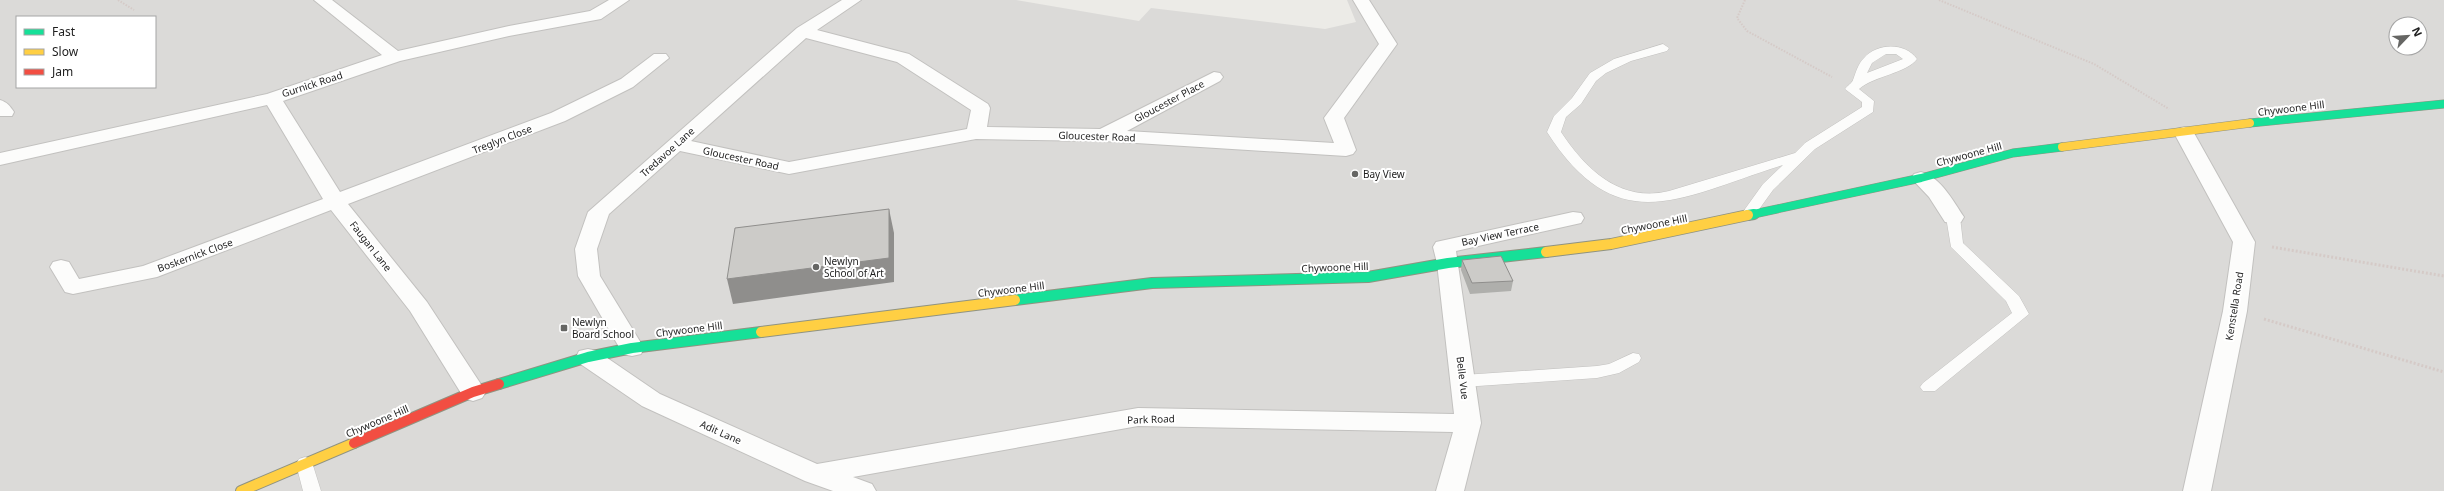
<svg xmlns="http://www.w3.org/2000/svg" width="2444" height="491" font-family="'Noto Sans',sans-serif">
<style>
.residential{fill:#dbdad8;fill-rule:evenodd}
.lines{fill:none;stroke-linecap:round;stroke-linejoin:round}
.lane-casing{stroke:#c2c1bf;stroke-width:1}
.street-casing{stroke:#c2c1bf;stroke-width:2}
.fast-far1-casing{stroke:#909381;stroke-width:9}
.fast-casing{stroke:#909381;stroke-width:12}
.slow-far1-casing{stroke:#909381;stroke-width:9}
.slow-casing{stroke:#909381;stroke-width:12}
.jam-casing{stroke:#909381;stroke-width:12}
.path-far1{stroke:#d5cac7;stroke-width:2;stroke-dasharray:1.5 1.5;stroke-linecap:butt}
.path{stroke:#d5cac7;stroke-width:3;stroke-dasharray:2 2;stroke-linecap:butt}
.lane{fill:#fcfcfb;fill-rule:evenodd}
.street{fill:#fcfcfb;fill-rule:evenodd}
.fast-far1{stroke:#16e098;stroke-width:8}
.fast{stroke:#16e098;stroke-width:10}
.slow-far1{stroke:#ffcf43;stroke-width:8}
.slow{stroke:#ffcf43;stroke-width:10}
.jam{stroke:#f24e42;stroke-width:10}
.wall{fill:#afafac}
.shaded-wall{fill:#8f8e8c}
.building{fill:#cccbc8;stroke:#8f8e8c}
.poi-dot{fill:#666664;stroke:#fff;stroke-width:1.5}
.labels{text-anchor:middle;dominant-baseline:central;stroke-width:4;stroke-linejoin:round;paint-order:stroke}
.street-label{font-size:10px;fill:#1e1e1e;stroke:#fff}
.poi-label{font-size:10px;fill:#1e1e1e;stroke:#fff;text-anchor:start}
</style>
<rect width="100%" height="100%" fill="#ecebe7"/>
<!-- residential -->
<path class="residential" d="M0,0H1016L1139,21L1151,8L1325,29L1356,22L1347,0H2444V491H0ZM17,17H155V87H17ZM2396,24H2420V48H2396Z"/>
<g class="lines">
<defs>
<path id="lane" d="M1663,44L1669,48L1667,51L1631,61L1606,73L1596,81L1581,104L1566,117L1561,132C1586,170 1621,203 1669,191L1795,153L1805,143L1862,107V102L1845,89C1847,86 1852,83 1853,80C1856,72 1858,64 1864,58C1877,43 1905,42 1917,59C1907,73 1874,76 1859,89L1874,101L1873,112L1815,149L1773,190L1752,219L1747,220L1740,216L1763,184L1783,165C1682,196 1618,243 1547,132L1554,116L1572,98L1590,73L1614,59ZM1886,54H1896L1903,59L1867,73L1872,63Z
M1953,213L1960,217L1963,243L2019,296L2029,314L1935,391H1923L1920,387L1923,383L2012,313L2006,301L1951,247L1946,217Z
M1633,353L1639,354L1641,358L1639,362L1619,373L1597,378L1463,387L1457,385L1454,381L1457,377L1463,375L1597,366L1609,364Z
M305,457L311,459L321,491H303L296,464L299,459Z"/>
<path id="street" d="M314,0H332L398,51L509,26L590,11L609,0H629L601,19L509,36L400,61L283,101L340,192L551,113L621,79L654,54H666L669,58L633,87L565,121L348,204L427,302L486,392L482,398L473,401L464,398L410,311L331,210L157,277L73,294L65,292L50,267L53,262L61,260L69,262L79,279L143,266L323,199L267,105L0,165V153L267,94L382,55Z
M842,0H861L817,30L909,54L988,104L990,108L987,127L1100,129L1214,72L1220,73L1223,77L1220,81L1127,131L1334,143L1324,118L1379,44L1353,0H1369L1397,44L1344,118L1356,150L1353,154L1346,156L1104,141L976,139L789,174L680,151L609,214L597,249L600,276L644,348L641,354L632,356L623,354L578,276L575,249L588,212L797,28ZM806,38L897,62L971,110L967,129L789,162L691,141Z
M0,100C7,102 10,106 14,112L12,116H0Z
M2184,127L2191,129L2194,133L2255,242L2247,311L2211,491H2183L2223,311L2233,242L2174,133L2177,129Z
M1921,172C1941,177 1953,201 1964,217L1961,222L1953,223L1945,222L1929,197L1911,178L1914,174Z
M1573,212L1581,213L1584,218L1581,223L1456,251L1481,423L1464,491H1436L1453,432L1138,426L853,477L872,484L876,491H833L805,481L642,406L579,363L576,357L579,351L588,349L597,351L660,394L817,464L1138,408L1454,414L1437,263L1433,247L1436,242Z"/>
<path id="fast-far1" d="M2250,123L2444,104
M1749,215L1921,178L2013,153L2062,147"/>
<path id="fast" d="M1748,215L1754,214
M1015,300L1152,283L1368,277L1448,263L1546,252
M499,384L588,357L632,348L761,332"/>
<path id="slow-far1" d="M2062,147L2250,123"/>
<path id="slow" d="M1546,252L1611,244L1748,215
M761,332L1015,300
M241,491L354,443"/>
<path id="jam" d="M354,443L473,392L499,384"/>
</defs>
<!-- lane casing -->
<use href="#lane" class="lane-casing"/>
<!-- street casing -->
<use href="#street" class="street-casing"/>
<!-- fast-far1 casing -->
<use href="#fast-far1" class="fast-far1-casing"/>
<!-- fast casing -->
<use href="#fast" class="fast-casing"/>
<!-- slow-far1 casing -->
<use href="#slow-far1" class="slow-far1-casing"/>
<!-- slow casing -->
<use href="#slow" class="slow-casing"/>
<!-- jam casing -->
<use href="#jam" class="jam-casing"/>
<!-- path-far1 -->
<path class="path-far1" d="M118,0L134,10
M1745,0L1737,18L1747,31L1832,77
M1939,0L2094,64L2169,109"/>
<!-- path -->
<path class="path" d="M2272,247L2444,276
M2264,319L2444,372"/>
<!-- lane -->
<use href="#lane" class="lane"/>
<!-- street -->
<use href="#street" class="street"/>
<!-- fast-far1 -->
<use href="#fast-far1" class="fast-far1"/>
<!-- fast -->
<use href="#fast" class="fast"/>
<!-- slow-far1 -->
<use href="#slow-far1" class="slow-far1"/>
<!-- slow -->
<use href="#slow" class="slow"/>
<!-- jam -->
<use href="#jam" class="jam"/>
</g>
<!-- wall -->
<path class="wall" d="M1462,260L1513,281L1511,291L1470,294L1461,270Z"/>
<!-- shaded-wall -->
<path class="shaded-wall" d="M889,209L894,233V282L733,304L727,279Z"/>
<!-- building -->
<path class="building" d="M889,209V258L727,279L735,228Z
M1501,256L1513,281L1472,283L1462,260Z"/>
<!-- markers -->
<g class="poi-dot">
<circle cx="1355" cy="174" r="4"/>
<circle cx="816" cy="267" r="4"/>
<rect x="560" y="324" width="8" height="8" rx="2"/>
</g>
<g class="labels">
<!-- street labels -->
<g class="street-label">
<text transform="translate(312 84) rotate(-18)">Gurnick Road</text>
<text transform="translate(1169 101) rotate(-28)">Gloucester Place</text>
<text transform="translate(2291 108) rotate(-7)">Chywoone Hill</text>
<text transform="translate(1097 136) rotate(2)">Gloucester Road</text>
<text transform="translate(502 139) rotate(-21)">Treglyn Close</text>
<text transform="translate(667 152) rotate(-42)">Tredavoe Lane</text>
<text transform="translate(1969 154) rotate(-15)">Chywoone Hill</text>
<text transform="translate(741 158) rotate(12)">Gloucester Road</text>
<text transform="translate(1654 224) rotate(-11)">Chywoone Hill</text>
<text transform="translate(1500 234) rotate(-12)">Bay View Terrace</text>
<text transform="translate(371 246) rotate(52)">Faugan Lane</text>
<text transform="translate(195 255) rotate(-20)">Boskernick Close</text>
<text transform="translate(1335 267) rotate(-2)">Chywoone Hill</text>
<text transform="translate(1011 289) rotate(-7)">Chywoone Hill</text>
<text transform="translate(2234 306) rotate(-81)">Kenstella Road</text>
<text transform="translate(689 329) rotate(-7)">Chywoone Hill</text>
<text transform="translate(1463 378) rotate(83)">Belle Vue</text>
<text transform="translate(1151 419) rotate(-2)">Park Road</text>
<text transform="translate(377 421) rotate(-23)">Chywoone Hill</text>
<text transform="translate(721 432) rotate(24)">Adit Lane</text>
</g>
<!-- poi labels -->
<g class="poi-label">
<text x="1363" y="174">Bay View</text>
<text x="824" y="261">Newlyn<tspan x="824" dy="12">School of Art</tspan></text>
<text x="572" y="322">Newlyn<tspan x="572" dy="12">Board School</tspan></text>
</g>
</g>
<!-- legend -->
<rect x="16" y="16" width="140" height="72" fill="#ffffff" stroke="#a5a5a5"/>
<rect x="24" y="29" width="20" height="6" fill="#16e098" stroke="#a5a5a5"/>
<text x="52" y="36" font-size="12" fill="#1e1e1e">Fast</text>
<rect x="24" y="49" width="20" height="6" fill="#ffcf43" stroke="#a5a5a5"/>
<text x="52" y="56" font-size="12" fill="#1e1e1e">Slow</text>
<rect x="24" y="69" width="20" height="6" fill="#f24e42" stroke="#a5a5a5"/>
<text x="52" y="76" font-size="12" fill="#1e1e1e">Jam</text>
<!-- north arrow -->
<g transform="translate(2408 36) rotate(65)"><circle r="19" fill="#ffffff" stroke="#a5a5a5"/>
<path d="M0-3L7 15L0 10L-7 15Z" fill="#666664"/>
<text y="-6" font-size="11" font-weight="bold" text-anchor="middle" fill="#1e1e1e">N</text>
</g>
</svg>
